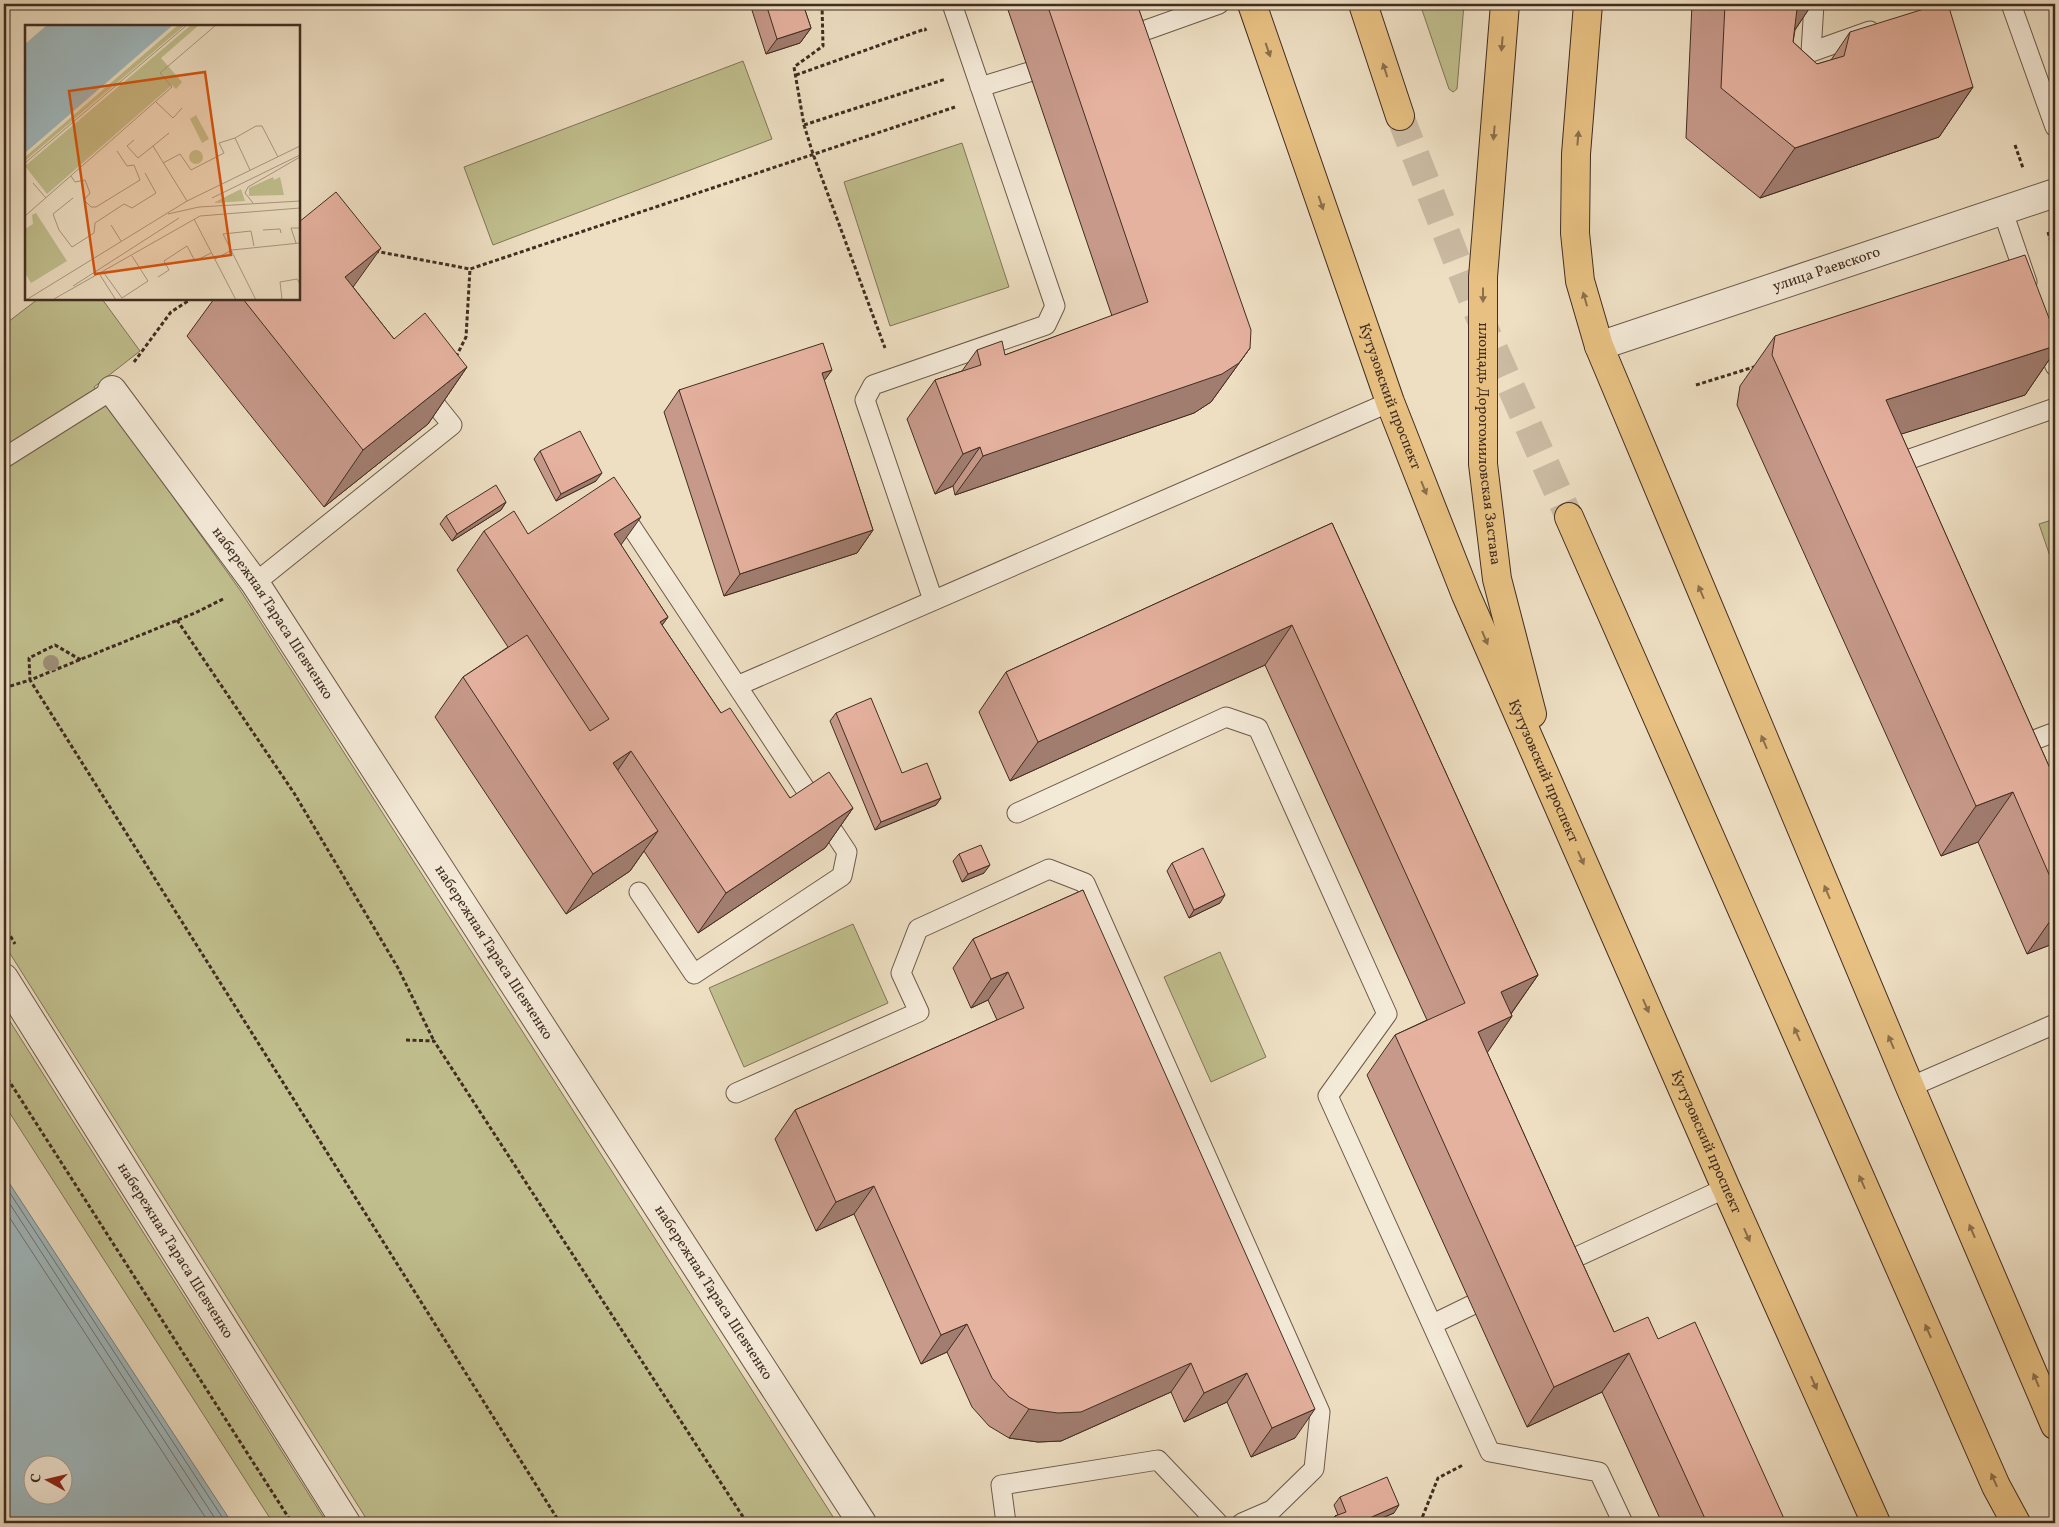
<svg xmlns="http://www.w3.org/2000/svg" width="2059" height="1527" font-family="Vollkorn,serif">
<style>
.green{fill:#c1bf8e;stroke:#817658}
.water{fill:#9fb9bf;stroke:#798180;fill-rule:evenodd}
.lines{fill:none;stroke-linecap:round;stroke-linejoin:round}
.shore{stroke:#707370;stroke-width:1}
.primary-tunnel{stroke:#cbbba3;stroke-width:28;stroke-dasharray:28 14;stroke-linecap:butt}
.service-casing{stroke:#6c5a4a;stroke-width:21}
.minor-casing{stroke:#6c5a4a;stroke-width:30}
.primary-casing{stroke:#412d21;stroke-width:30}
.path{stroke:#412d21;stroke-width:3;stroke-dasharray:4 2.5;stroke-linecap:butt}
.service{stroke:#f4ead8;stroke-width:19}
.minor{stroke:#f4ead8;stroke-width:28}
.primary{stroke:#e7c082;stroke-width:28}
.tree{fill:#9d8d76}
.wall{fill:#c6998a;stroke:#412d21}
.shaded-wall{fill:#a17d70;stroke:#412d21}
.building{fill:#e6b2a0;stroke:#412d21}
.oneway{fill:#8c6f4d}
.labels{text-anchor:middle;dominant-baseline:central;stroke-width:5;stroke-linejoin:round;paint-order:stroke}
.street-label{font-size:15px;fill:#412d21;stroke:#f4ead8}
.inset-road{fill:none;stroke:#a99882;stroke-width:1}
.view{fill:#d7550e;fill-opacity:0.15;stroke:#d7550e;stroke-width:2.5}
.inset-edge{fill:none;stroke:#412d21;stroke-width:2.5}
</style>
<rect width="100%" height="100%" fill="#eedfc3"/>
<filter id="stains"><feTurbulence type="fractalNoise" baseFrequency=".004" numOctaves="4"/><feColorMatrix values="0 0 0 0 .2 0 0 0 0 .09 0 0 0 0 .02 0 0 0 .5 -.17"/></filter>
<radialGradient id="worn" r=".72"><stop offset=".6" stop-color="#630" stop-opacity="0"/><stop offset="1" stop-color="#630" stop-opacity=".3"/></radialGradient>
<!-- green -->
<path class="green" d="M1420,4H1464L1457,89L1453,92L1449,89Z
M743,61L772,139L493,245L464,167Z
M962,143L1009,287L890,326L844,182Z
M38,299H102L140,351L94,387L240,590L837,1523H369L4,944V325Z
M2055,519V571L2039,524Z
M853,924L888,1003L744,1067L709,988Z
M1220,952L1266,1057L1211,1082L1164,977Z
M4,1012L327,1523H273L4,1104Z"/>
<!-- water -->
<path class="water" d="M4,1175L232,1523H4ZM32,1464H62V1494H32Z"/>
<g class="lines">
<!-- shore -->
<path class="shore" d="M4,1184L226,1523
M4,1195L218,1523
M4,1209L209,1523"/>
<!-- primary-tunnel -->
<path class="primary-tunnel" d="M1400,116L1476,309L1569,517"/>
<defs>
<path id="service" d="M1814,4L1811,52L1870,31
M2011,4L2055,127
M1121,39L1219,4
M980,87L1029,72
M2003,212L2027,282
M2044,332L2055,366
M4,458L112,390
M1895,469L1893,465L2055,408
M619,508L737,686
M255,583L452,425L423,389
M933,600L865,400L873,385L1046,325L1055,306L952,4
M2015,744L2016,747L2055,732
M1017,813L1226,717L1258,728L1387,1014L1328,1096L1490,1452L1599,1472L1623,1523
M639,892L694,974L842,876L847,852L737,686L1390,402
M1910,1087L2055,1024
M736,1093L919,1012L901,973L918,929L1049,869L1085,883L1320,1412L1314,1469L1272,1510L1242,1523
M1557,1266L1726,1188
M1433,1324L1472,1305
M1006,1523L1001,1485L1158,1460L1218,1523"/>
<g id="minor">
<path id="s1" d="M1599,346L2055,193"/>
<path id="s2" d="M112,390L255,583L862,1523"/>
<path id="s3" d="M4,978L346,1523"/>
</g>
<g id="primary">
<path id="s4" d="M1252,4L1390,402L1466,595L1726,1188L1876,1523"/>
<path d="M1363,4L1400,116"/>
<path id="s5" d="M1505,4L1483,277V464L1497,579L1532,714"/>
<path d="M1588,4L1576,154L1575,233L1580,281L1599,346L1910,1087L2055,1425"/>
<path d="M1569,517L1996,1486L2016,1523"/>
</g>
</defs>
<!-- service casing -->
<use href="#service" class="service-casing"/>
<!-- minor casing -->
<use href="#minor" class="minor-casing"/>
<!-- primary casing -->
<use href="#primary" class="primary-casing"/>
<!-- path -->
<path class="path" d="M822,4L823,46L794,67L804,125L813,154L885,348
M796,75L925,29L926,31
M804,125L946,79
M2015,145L2023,168
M2048,232L2055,255
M375,251L470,269
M456,357L466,337L470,269L955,107
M134,362L171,312L191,299
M1696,385L1757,366
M223,599L195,613L30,680L560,1523
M177,620L294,793L398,968L434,1041
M4,688L30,680L29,658L55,645L81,660
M4,925L15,944
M406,1040L434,1041L747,1523
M4,1073L292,1523
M1420,1523L1438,1478L1463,1465"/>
<!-- service -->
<use href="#service" class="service"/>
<!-- minor -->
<use href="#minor" class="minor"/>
<!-- primary -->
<use href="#primary" class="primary"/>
</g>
<!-- trees -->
<circle class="tree" cx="51" cy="663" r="8"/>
<!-- wall -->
<path class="wall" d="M750,4H803L811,28L800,43L766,54Z
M1006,4H1137L1250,348L1211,402L1194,413L955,495L953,486L935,494L907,419L935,380L962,371L977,350L1005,355L1112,316Z
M1692,4H1812L1795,30L1793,42L1817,64L1831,60L1850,32L1973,87L1939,137L1760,198L1686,138Z
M353,287L394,339L467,367L428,424L324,507L187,336L214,299H299Z
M2055,334V351L2025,395L1901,434L2052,773L2055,772V943L2027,954L1978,842L1941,856L1737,405L1740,386L1775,336Z
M832,370L824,380L873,530L857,553L724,596L664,412L679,390Z
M540,451L596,481L556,501L534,459Z
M506,502L501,510L452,541L440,524L446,516Z
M1332,523L1538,975L1511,1014L1512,1016L1487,1052L1569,1234L1614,1332L1658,1339L1786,1523H1662L1602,1392L1527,1427L1367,1075L1395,1035L1427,1020L1265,665L1010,781L979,712L1006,672Z
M484,531L528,534L621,545L668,617L662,625L721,713L790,798L853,808L825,848L698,933L644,851L630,871L566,914L435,717L463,677L508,647L457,570Z
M836,713L902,773L941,798L936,805L875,830L830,721Z
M959,854L984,873L962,882L953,861Z
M1172,863L1220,903L1189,918L1167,871Z
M1083,890L1295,1438L1251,1457L1227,1402L1184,1422L1171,1392L1061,1441L1038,1442L1009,1438L989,1426L972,1407L947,1352L921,1364L854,1214L816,1231L775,1139L795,1110L997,1020L988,1000L971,1008L953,968L973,939Z
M1340,1497L1394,1513L1370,1523H1330L1335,1516L1338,1515L1334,1505Z"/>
<!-- shaded-wall -->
<path class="shaded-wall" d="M1811,6L1777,56L1797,9Z
M811,28L800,43L766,54L777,39Z
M1973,87L1939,137L1760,198L1795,148Z
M381,248L341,304L345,277Z
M2055,346V351L2025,395L1851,450L1886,400Z
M1250,348L1211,402L1194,413L955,495L983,456Z
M467,367L428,424L324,507L363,450Z
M832,370L816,392L822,373Z
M980,447L953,486L935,494L963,454Z
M602,473L596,481L556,501L561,494Z
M506,502L501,510L452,541L457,534Z
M641,517L613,556L614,534Z
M873,530L857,553L724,596L740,574Z
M668,617L640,656L660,622Z
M1292,625L1265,665L1010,781L1038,742Z
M631,751L604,790L613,763Z
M2013,792L1978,842L1941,856L1976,806Z
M941,798L936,805L875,830L881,822Z
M853,808L825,848L698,933L726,893Z
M658,831L630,871L566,914L593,874Z
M990,865L984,873L962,882L968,874Z
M1225,895L1220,903L1189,918L1194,910Z
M2055,914V943L2027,954Z
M1008,972L988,1000L971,1008L991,979Z
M1538,975L1510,1015L1501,992Z
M1512,1016L1485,1056L1478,1032Z
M874,1186L854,1214L816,1231L836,1202Z
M967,1324L947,1352L921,1364L941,1335Z
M1629,1353L1602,1392L1527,1427L1554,1387Z
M1191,1363L1171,1392L1061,1441L1038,1442L1009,1438L1029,1409Z
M1247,1373L1227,1402L1184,1422L1204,1393Z
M1315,1409L1295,1438L1251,1457L1272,1428Z
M1399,1505L1394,1513L1370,1523H1358Z"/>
<!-- building -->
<path class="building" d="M766,4H803L811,28L777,39Z
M1047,4H1137L1251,330L1250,348L1239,363L1222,374L983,456L980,447L963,454L935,380L981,365L977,350L1002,341L1005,355L1148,302Z
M1725,4H1812L1811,6L1797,9L1793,42L1817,64L1844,56L1850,32L1940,4H1948L1973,87L1795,148L1721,88Z
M336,192L381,248L345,277L394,339L425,313L467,367L363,450L243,299H299V222Z
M2025,255L2055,334V346L1886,400L2052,773L2055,772V888L2013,792L1976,806L1772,355L1775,336Z
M823,343L832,370L822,373L873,530L740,574L679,390Z
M580,431L602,473L561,494L540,451Z
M614,477L641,517L614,534L668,617L660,622L721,713L730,708L790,798L829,772L853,808L726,893L631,751L613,763L658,831L593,874L463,677L527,635L590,731L609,719L484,531L514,511L528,534Z
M496,485L506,502L457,534L446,516Z
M1332,523L1538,975L1501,992L1512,1016L1478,1032L1569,1234L1614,1332L1648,1317L1658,1339L1695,1322L1786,1523H1707L1629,1353L1554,1387L1395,1035L1465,1003L1292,625L1038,742L1006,672Z
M871,698L902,773L927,763L941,798L881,822L836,713Z
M981,845L990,865L968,874L959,854Z
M1203,848L1225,895L1194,910L1172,863Z
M1083,890L1315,1409L1272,1428L1247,1373L1204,1393L1191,1363L1081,1412L1058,1413L1029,1409L1009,1397L992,1378L967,1324L941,1335L874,1186L836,1202L795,1110L1024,1008L1008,972L991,979L973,939Z
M1387,1477L1399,1505L1358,1523H1338L1335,1516L1346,1512L1340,1497Z"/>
<!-- one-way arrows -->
<defs><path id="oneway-solid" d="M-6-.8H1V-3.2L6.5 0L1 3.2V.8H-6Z" transform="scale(1.25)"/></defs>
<g class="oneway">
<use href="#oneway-solid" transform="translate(1502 44) rotate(95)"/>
<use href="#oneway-solid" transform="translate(1268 50) rotate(71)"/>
<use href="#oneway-solid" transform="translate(1385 70) rotate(-108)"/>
<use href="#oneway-solid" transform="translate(1494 133) rotate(95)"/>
<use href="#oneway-solid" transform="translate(1578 138) rotate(-85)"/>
<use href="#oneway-solid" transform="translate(1321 203) rotate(71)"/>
<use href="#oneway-solid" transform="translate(1483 295) rotate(90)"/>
<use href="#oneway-solid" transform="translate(1585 299) rotate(-106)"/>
<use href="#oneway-solid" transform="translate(1424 488) rotate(68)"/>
<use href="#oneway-solid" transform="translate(1701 592) rotate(-113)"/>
<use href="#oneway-solid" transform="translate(1485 638) rotate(67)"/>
<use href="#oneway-solid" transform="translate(1764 742) rotate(-113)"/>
<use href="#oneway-solid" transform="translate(1581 858) rotate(66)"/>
<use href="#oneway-solid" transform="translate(1827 892) rotate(-113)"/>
<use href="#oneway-solid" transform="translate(1646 1006) rotate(66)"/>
<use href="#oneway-solid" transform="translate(1797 1034) rotate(-114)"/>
<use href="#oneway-solid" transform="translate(1891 1042) rotate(-113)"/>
<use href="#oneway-solid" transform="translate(1862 1182) rotate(-114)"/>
<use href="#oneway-solid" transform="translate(1972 1231) rotate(-113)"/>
<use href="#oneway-solid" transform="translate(1747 1235) rotate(66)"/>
<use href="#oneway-solid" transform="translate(1928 1331) rotate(-114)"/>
<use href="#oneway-solid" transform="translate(2036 1380) rotate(-113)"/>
<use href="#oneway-solid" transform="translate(1814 1383) rotate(66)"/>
<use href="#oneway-solid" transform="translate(1994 1480) rotate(-114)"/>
</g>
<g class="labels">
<!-- street labels -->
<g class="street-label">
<text stroke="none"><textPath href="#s1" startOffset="240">улица Раевского</textPath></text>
<text stroke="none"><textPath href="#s4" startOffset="416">Кутузовский проспект</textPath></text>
<text stroke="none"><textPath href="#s5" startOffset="441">площадь Дорогомиловская Застава</textPath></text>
<text stroke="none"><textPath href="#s2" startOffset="275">набережная Тараса Шевченко</textPath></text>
<text stroke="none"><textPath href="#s4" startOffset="821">Кутузовский проспект</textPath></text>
<text stroke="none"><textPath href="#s2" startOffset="680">набережная Тараса Шевченко</textPath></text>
<text stroke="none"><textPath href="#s4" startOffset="1226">Кутузовский проспект</textPath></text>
<text stroke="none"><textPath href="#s3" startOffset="322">набережная Тараса Шевченко</textPath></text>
<text stroke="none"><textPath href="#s2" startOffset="1085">набережная Тараса Шевченко</textPath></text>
</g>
</g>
<!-- overview -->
<g transform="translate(25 25)">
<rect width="275" height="275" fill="#eedfc3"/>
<path d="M153,0H160L0,136V132ZM166,0H174L136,33L157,57L151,64L147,60L22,169L0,141ZM171,90L184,114L177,118L165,94ZM164 132a7 7 0 1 1 14 0a7 7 0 1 1-14 0ZM248,152L249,155L255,152L259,170L224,171V163ZM216,164L220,176L190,178V177ZM11,188L42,236L6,258L0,248V204L8,199L7,190Z" fill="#c1bf8e"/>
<path d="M22,0H148L0,128V19Z" fill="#9fb9bf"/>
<path class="inset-road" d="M131,77L148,93L157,83M109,115L102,121L113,133L128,121L162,176M128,121L144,108M0,138L162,0M138,138L155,129L166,145L199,128L194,118L210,113M225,145L210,113L231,101H237L253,132M46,151L50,157L60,155L65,168L59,175L66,182H71L115,155L109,140L102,141L92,126M8,158L21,173M48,173L28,189L34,205L47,222L69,208L70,198L99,179L107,183L131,168L120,148M187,173L275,130M228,178L220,168L223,162L275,132M143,189L174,182L275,176M0,191L147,62L135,48L191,0M169,194L211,275M86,200L96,216M238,205L255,204L256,208M271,218L266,203H275M229,221L226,206L198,209L231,275M190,234L207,225L275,218M79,248L97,273L123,256L107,231M75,250L91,275M133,252L144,245L139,236L162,221L170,236L186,228M48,261L154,193M29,274L175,191L275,183M1,275L162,176L275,121M250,275L257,274L255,257L272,254L275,259"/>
<path class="view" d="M180,47L206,230L70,249L44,66Z"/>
<rect width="275" height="275" class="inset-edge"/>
</g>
<!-- margin -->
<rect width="2059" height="1527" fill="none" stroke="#eedfc3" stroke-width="20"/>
<rect x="5" y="5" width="2049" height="1517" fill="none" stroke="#412d21" stroke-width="2.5"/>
<rect x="10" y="10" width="2039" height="1507" fill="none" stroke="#412d21"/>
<!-- north arrow -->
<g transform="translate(48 1480) rotate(278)"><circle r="24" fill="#f4ead8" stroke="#ac9e8f"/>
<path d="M0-4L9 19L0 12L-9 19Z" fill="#8f2418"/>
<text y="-8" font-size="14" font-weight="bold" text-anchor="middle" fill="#412d21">С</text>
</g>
<rect width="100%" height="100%" filter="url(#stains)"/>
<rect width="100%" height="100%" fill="url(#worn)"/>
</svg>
